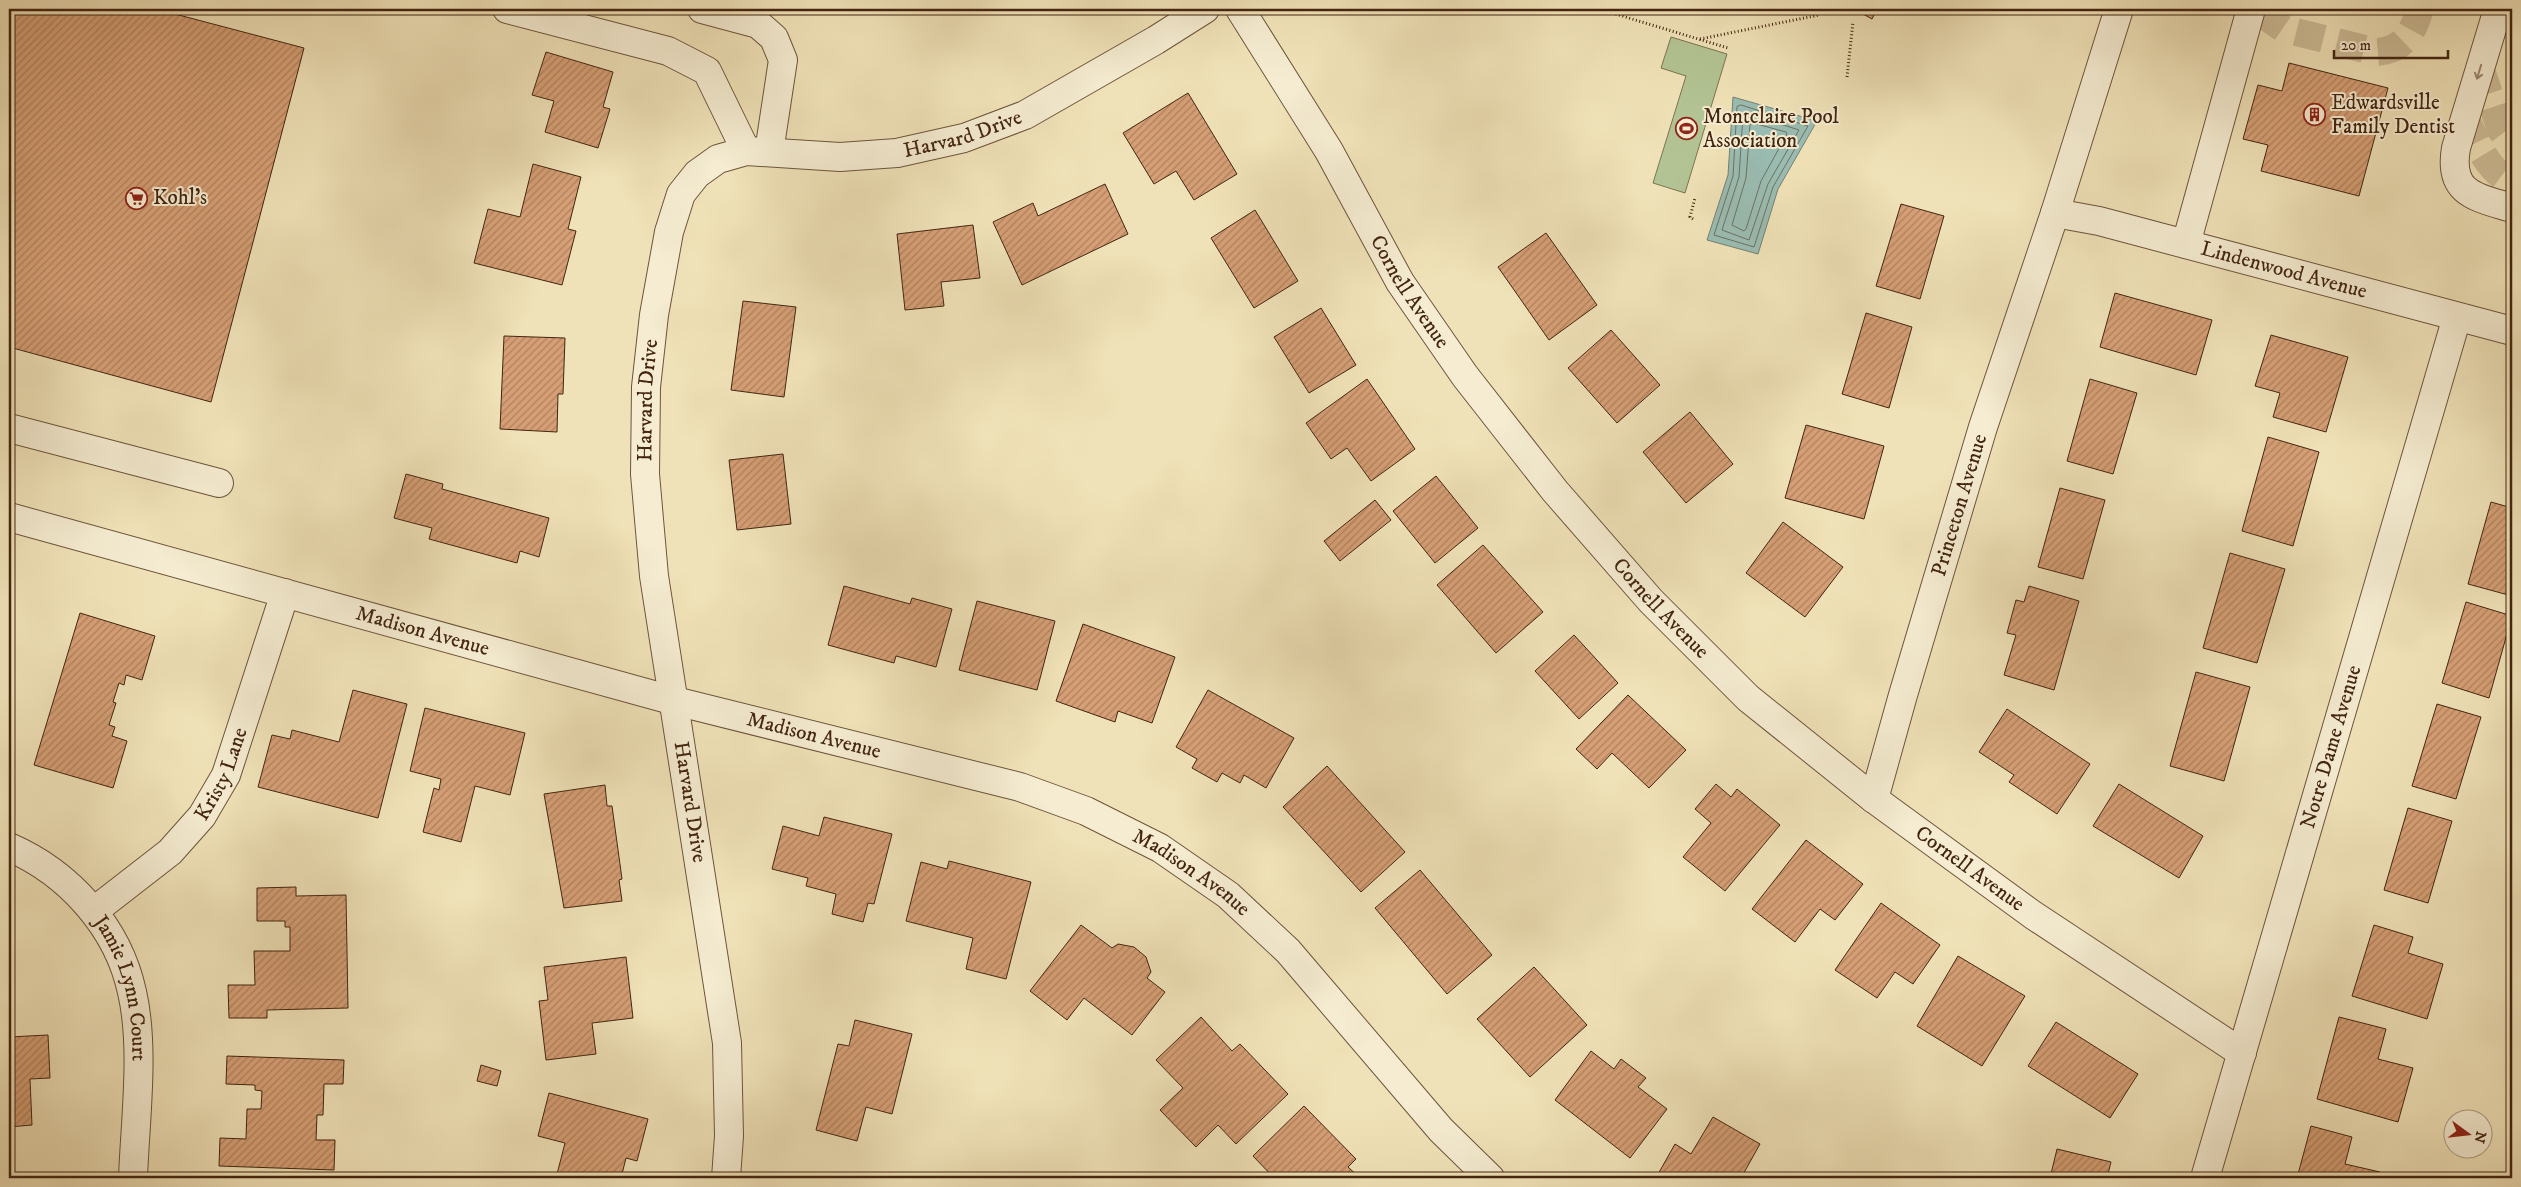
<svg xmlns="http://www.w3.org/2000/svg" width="2521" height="1187" font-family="'IM FELL DW Pica',serif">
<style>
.pitch{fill:#b3c494;stroke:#7b7452}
.water{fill:#9abdb3;stroke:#778072}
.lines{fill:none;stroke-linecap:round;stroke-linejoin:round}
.shore{stroke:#6e7162;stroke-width:1}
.building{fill:url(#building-hatch);stroke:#432511}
.minor-tunnel{stroke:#cdbc97;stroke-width:28;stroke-dasharray:28 14;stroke-linecap:butt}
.minor-casing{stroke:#6e543b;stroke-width:30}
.path{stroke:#432511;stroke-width:3;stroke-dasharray:1 2.5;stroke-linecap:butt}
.minor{stroke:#f5ecd1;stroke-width:28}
.oneway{stroke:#9c8871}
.labels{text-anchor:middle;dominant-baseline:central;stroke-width:4;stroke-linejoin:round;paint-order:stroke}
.poi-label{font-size:21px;fill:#432511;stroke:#f5ecd1;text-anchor:start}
.street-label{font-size:21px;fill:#432511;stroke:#f5ecd1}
</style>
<defs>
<pattern id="building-hatch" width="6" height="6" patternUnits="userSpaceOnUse" patternTransform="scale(1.25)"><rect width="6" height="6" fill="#d69f75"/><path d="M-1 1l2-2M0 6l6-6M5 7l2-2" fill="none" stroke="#af815f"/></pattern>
</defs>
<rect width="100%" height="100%" fill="#f0e2b8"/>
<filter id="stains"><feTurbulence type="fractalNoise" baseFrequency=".004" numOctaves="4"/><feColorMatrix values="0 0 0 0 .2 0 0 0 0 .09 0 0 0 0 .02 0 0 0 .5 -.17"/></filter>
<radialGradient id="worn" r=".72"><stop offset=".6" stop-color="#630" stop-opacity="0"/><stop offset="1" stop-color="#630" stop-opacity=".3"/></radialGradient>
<!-- pitch -->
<path class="pitch" d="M1671,37L1727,54L1685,193L1653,183L1686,76L1661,68Z"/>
<!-- water -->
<path class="water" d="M1733,97L1817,121L1778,189L1758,254L1707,240L1728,175Z"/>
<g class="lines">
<!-- shore -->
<path class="shore" d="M1741,105L1808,126L1773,187L1754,247L1714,235L1733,176L1737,107Z
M1746,113L1799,130L1768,184L1749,240L1722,230L1739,177L1743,115Z
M1753,123L1786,132L1787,134L1761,181L1746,229L1744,231L1732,225L1746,178L1750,125Z"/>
</g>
<!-- building -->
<path class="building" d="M9,9H156L304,48L211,402L9,347Z
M1854,9H1877L1872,19Z
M546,52L613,72L603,107L610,109L598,148L545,132L554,101L532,95Z
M2289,63L2388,88L2359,196L2261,171L2268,145L2243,139L2258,85L2282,91Z
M1188,93L1237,174L1194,200L1176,171L1154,184L1123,133Z
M533,164L581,177L568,229L576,231L562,285L474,263L488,209L520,217Z
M1105,184L1128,234L1022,285L993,222L1033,203L1038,216Z
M1901,204L1944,216L1920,299L1876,286Z
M1255,210L1298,281L1254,308L1211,238Z
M973,225L980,278L941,282L944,306L905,310L897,234Z
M1546,233L1597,305L1549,340L1498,267Z
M2115,293L2212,320L2196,375L2100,347Z
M743,301L796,307L784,397L731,390Z
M1321,308L1356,365L1309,393L1274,337Z
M1866,313L1912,327L1889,408L1842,394Z
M1611,330L1660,385L1617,423L1568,368Z
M2271,335L2348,357L2326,432L2273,417L2280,393L2255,386Z
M504,336L565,338L563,394H558L557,432L500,429Z
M1367,379L1415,449L1371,481L1347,448L1331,459L1306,423Z
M2090,379L2137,393L2113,474L2067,461Z
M1690,412L1733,464L1686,503L1643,452Z
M1806,425L1884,446L1864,519L1785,498Z
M2268,437L2319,452L2293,546L2242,531Z
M783,454L791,524L737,530L729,460Z
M406,474L443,484L442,489L549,518L539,557L520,551L517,563L429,539L432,528L394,518Z
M1436,476L1478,528L1435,563L1393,511Z
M2060,488L2105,500L2083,579L2038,567Z
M1375,500L1391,520L1340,561L1324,541Z
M2491,502L2512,508V596L2468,584Z
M1783,522L1843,567L1805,617L1746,573Z
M1483,545L1543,612L1496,653L1437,585Z
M2230,553L2285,569L2257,663L2203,648Z
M844,586L910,604L912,598L952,609L936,667L896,656L894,663L828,645Z
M2029,586L2079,601L2054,690L2004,675L2016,635L2007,633L2016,600L2024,602Z
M977,601L1055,621L1037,690L959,670Z
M2466,602L2512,616L2489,698L2442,683Z
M80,613L155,636L142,680L126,675L124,685L119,683L113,702L116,703L109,725L115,727L112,736L127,741L113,788L34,765Z
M1083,624L1175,657L1152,723L1118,711L1115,722L1056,701Z
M1574,635L1618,683L1579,719L1535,671Z
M2196,672L2250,687L2224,781L2170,766Z
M353,690L407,704L378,818L258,787L272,735L290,739L292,730L339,742Z
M1208,690L1294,738L1266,788L1244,775L1240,783L1222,773L1217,782L1192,768L1197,759L1176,747Z
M1628,695L1686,750L1649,788L1612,753L1597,769L1576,749Z
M2437,704L2481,717L2456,799L2412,786Z
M425,708L525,733L510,795L475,786L461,842L423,832L434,788L439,790L441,779L410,771Z
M2007,709L2090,764L2057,814L2009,782L2014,775L1979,752Z
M1327,766L1405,852L1361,892L1283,807Z
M1716,784L1731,797L1737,789L1780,825L1725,891L1683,857L1711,823L1695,809Z
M2119,784L2203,836L2179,878L2093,826Z
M605,785L607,806H612L622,879L619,880L622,901L564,908L544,794Z
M2408,808L2452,821L2428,903L2384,890Z
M824,817L892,834L874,904L868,903L863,922L832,914L836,894L806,886L808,878L772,869L783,826L819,836Z
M1806,840L1863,884L1835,920L1820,909L1795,942L1752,909Z
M949,861L1031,882L1006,979L966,969L973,938L906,921L921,862L947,869Z
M1420,870L1492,955L1447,994L1375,908Z
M296,887V896L346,895L348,1008L267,1010V1018H229L228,985H255L254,951H290V927H285V921H257V888Z
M1881,903L1940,945L1913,984L1895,972L1877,998L1835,970Z
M1081,925L1112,948L1118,944L1134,947L1146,957L1151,972L1147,978L1165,992L1132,1035L1084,998L1067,1020L1030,991Z
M2374,925L2413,937L2408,953L2443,964L2427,1019L2352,996Z
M1958,956L2025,996L1982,1066L1917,1026Z
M626,957L633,1018L592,1023L596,1054L546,1060L539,1001L548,1000L544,967Z
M1534,967L1587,1025L1530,1077L1477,1019Z
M1201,1017L1232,1051L1240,1044L1288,1094L1236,1144L1218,1125L1196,1147L1160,1110L1183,1088L1156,1060Z
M2339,1017L2386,1029L2378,1059L2413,1068L2398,1122L2317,1099Z
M855,1020L912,1034L892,1114L866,1107L857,1141L816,1130L838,1044L849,1046Z
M2056,1022L2138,1074L2110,1118L2028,1066Z
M48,1035L50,1078L30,1079L32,1125L9,1127V1037Z
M1591,1051L1614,1069L1621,1059L1646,1078L1638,1087L1667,1109L1630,1158L1555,1100Z
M227,1056L344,1060L343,1084H324L323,1115H317L316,1140H335L334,1170L219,1166L220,1138L246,1139L247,1109H261L262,1091L255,1090V1085L226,1084Z
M481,1065L501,1071L497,1086L477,1081Z
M549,1093L648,1119L637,1161L626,1158L621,1178H556L565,1143L538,1136Z
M1304,1106L1356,1159L1348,1167L1360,1178H1274L1253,1156Z
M1713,1117L1760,1144L1741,1178H1660L1657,1176L1675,1144L1691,1154Z
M2311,1126L2352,1137L2345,1164L2380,1172L2378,1178H2297Z
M2057,1149L2111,1162L2107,1178H2050Z
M9,1173L37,1175L36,1178H9Z"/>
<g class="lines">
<!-- minor-tunnel -->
<path class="minor-tunnel" d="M2263,9L2271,20L2284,29L2377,52C2404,50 2413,32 2420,9
M2480,67L2501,130L2512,144
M2465,117C2476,141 2486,170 2512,182"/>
<defs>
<g id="minor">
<path d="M507,9L668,51L707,71L746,151"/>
<path d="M702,9L758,24L774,38L783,60L769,152"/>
<path id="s1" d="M1240,9L1329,151L1400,282L1465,376L1555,491L1651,601L1748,698L1874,799L2033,915L2242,1053"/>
<path d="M2498,9L2456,148C2448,194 2476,197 2512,208"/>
<path id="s2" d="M2055,213L2099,221L2512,331"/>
<path d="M2186,244L2251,9"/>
<path d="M9,428L219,483"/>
<path id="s3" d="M9,517L675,701L1020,787L1086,811L1160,848L1228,895L1288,951L1441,1130L1490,1178"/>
<path id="s4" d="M1874,799L1903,695L1983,427L2055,213L2119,9"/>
<path id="s5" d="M9,847C69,873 118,927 132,992C145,1048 135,1121 133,1178"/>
<path id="s6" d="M94,911L170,852L202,816L226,775L285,593"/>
<path id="s7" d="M726,1178L729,1136L727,1043L654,576L645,474L646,387L654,315L669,232L681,194L697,174L718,159L746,151L840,157L897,153L964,138L1025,115L1156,40L1205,9"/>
<path id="s8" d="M2205,1178L2457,317"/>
</g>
</defs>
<!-- minor casing -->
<use href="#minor" class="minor-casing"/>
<!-- path -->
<path class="path" d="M1599,9L1728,48
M1700,39L1819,15L1823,9
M1847,77L1853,22
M1693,219L1690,217L1695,198"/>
<!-- minor -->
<use href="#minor" class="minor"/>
</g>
<!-- one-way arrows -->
<defs><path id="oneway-shaft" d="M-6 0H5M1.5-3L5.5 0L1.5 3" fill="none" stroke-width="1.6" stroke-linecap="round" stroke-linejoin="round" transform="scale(1.25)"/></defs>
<use class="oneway" href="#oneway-shaft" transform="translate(2479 72) rotate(107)"/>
<!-- icons -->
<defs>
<symbol id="building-ring" viewBox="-11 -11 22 22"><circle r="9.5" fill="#f5ecd1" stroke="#8f2418" stroke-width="1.5"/><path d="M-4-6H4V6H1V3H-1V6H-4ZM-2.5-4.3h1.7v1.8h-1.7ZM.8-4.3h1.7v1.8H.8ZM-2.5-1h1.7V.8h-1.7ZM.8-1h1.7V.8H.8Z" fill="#8f2418"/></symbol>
<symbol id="stadium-ring" viewBox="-11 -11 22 22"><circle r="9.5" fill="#f5ecd1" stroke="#8f2418" stroke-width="1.5"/><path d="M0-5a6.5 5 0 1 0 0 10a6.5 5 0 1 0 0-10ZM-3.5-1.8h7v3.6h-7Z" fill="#8f2418"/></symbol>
<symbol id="supermarket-ring" viewBox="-11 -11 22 22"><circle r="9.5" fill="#f5ecd1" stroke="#8f2418" stroke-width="1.5"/><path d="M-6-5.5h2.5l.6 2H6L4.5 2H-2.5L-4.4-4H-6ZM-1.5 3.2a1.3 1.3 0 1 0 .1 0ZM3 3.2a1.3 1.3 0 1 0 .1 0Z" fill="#8f2418"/></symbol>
</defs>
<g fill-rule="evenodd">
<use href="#building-ring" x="2302" y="102" width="25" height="25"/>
<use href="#stadium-ring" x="1674" y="116" width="25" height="25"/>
<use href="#supermarket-ring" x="124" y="186" width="25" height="25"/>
</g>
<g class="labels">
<!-- poi labels -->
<g class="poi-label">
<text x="2331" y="103">Edwardsville<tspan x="2331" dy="24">Family Dentist</tspan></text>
<text x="1703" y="117">Montclaire Pool<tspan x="1703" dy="24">Association</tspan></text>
<text x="153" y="198">Kohl's</text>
</g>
<!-- street labels -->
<g class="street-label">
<text stroke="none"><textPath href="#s7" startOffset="1294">Harvard Drive</textPath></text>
<text stroke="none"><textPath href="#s2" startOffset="236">Lindenwood Avenue</textPath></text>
<text stroke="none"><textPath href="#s1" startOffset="330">Cornell Avenue</textPath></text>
<text stroke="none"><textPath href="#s7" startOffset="784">Harvard Drive</textPath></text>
<text stroke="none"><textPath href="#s4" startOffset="306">Princeton Avenue</textPath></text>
<text stroke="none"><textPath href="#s1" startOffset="735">Cornell Avenue</textPath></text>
<text stroke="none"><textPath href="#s3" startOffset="429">Madison Avenue</textPath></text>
<text stroke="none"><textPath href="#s3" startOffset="834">Madison Avenue</textPath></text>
<text stroke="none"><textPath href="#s8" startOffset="449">Notre Dame Avenue</textPath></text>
<text stroke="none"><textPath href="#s6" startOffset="191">Kristy Lane</textPath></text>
<text transform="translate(690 802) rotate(81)">Harvard Drive</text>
<text stroke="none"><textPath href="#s1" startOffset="1140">Cornell Avenue</textPath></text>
<text stroke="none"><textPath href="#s3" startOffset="1239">Madison Avenue</textPath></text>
<text stroke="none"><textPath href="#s5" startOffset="191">Jamie Lynn Court</textPath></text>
</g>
</g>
<!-- margin -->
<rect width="2521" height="1187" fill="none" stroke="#f0e2b8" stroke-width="30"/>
<rect x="10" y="10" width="2501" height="1167" fill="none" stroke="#432511" stroke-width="2.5"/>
<rect x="15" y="15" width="2491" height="1157" fill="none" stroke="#432511"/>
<!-- north arrow -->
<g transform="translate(2468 1134) rotate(105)"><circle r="24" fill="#f5ecd1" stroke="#ae9c84"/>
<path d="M0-4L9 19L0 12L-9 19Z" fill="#8f2418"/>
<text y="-8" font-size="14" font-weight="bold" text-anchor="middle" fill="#432511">N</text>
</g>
<!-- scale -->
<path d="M2334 50v8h114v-8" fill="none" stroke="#432511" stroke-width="2.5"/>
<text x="2341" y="50" font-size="15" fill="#432511" stroke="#f5ecd1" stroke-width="4" paint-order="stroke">20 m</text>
<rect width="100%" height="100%" filter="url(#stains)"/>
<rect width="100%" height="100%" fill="url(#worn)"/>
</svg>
